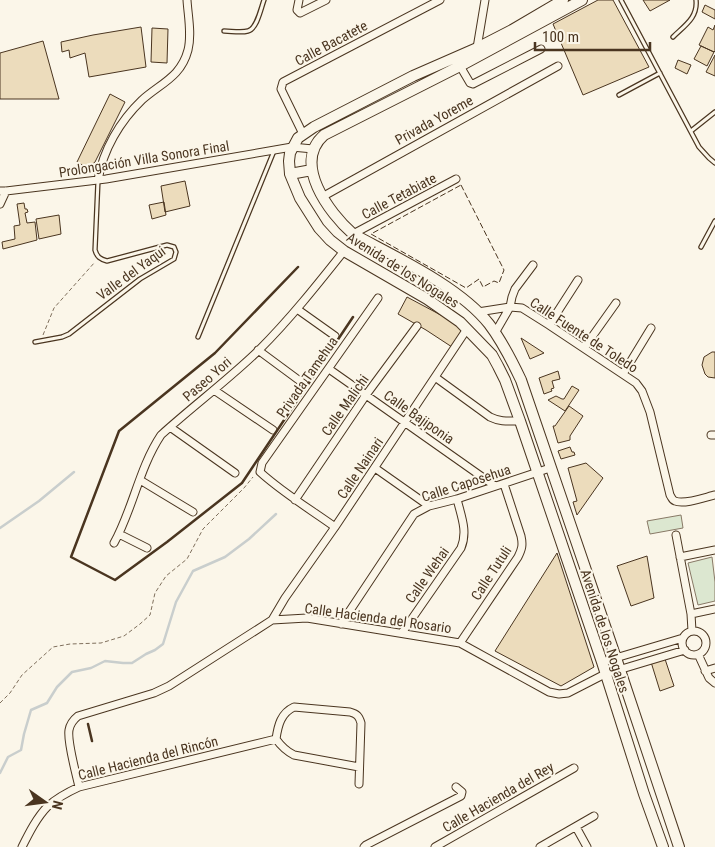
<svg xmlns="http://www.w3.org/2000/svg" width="715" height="847" font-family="'Roboto Condensed',sans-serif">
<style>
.green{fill:#dce7d0;stroke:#887966}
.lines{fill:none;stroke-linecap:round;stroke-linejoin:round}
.stream{stroke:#c9cecd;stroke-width:2.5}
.building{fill:#ecdcbc;stroke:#4a3520}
.lane-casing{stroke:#4a3520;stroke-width:5.5}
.street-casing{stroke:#4a3520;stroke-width:9}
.secondary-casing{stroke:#4a3520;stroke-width:12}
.path{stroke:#7f6f5c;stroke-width:1;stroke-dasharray:4 2.5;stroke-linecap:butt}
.lane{stroke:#fbf6e9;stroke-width:3}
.street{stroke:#fbf6e9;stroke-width:7}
.secondary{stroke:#fbf6e9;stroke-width:10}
.fence{stroke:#4a3520;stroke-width:1;stroke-dasharray:6 2.5;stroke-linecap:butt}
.wall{stroke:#4a3520;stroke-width:2.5}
.labels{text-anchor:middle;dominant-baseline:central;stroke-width:4;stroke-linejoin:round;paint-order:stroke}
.street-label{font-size:14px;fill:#4a3520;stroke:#fbf6e9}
</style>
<rect width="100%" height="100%" fill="#fbf6e9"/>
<!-- green -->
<path class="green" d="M681,515L683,528L650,534L647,521Z
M712,557L715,582V601L698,605L688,563Z"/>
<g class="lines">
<!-- stream -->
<path class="stream" d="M0,528L39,501L74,472
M0,773L8,757L21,750L24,734L31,710L47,703L57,687L72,672L91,668L105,661L123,663H132L146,654L155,650L163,644L176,602L193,571L225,557L249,539L276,514"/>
</g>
<!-- building -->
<path class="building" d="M598,0H613L649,67L583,95L553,24Z
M643,0H670L650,11Z
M705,5L715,10V19L702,12Z
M715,25V51L714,52L699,45L708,27L713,30Z
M141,27L146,67L89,77L85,53L70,58L69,50L62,52L61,42L93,35Z
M152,28L168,29L167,63L151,62Z
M43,41L59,99H0V53Z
M701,46L714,52L707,66L694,59Z
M715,55V76L706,72Z
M678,60L691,65L687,74L675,68Z
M110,94L125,102L95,162L88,168L77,162Z
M185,181L190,206L165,212L161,186Z
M164,202L166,215L152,219L149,205Z
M24,203L25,209H27L28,212L25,213L27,223L35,222L37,240L3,249L2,242L15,239L14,226L20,225L17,204Z
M59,215L61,234L39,239L36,219Z
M407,297L467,329L452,347L426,330L398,314Z
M521,338L544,353L530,359Z
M712,352H715V378L708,377L705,374L702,365L704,357Z
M558,371L560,379L552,381L554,388L551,389L552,391L544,394L539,378Z
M572,386L579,390L565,411L548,400L556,396L562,399H564Z
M569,406L583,416L570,436V440L558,443L553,426H555Z
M570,447L572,452H574L575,455L561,459L558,451Z
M586,463L603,478L577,515L573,502L577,501L568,468Z
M557,553L594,667L561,686L495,651Z
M647,556L654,598L631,606L617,566Z
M665,659L674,686L660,691L651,662Z"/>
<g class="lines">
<defs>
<path id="lane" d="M621,0L699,147L709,158L715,163
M224,31C231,31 241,33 248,31C257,29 261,8 264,0
M673,37C684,26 698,18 696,0
M619,95L660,73
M691,131L715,112
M701,247L715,221
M198,337L274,151
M35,342L62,337L69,334L140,279L174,259L176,252L174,247L167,245L107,261C100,259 97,257 95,250L98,181"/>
<path id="street" d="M299,0L297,10L300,13L326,0
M477,48L485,0
M460,66L470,83L473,84L541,49
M303,134L281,89L283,82L440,0
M98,180C103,150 120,121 142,100C161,83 181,77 188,50C192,34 188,16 187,0
M0,191H6L106,179L292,147L313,149
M322,197L558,66
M0,204L6,191
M353,234L456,179
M297,309L335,336
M478,312L510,307L522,308L549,325L636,383L642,391L650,412L670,495C672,498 672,500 675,501C684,505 706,497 715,495
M549,325L578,280
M495,333L510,307L512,297L515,289L533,265
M584,348L616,303
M258,350L304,384
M329,369L495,486
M623,374L651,328
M435,377L490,417C500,422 509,421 520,421
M214,390L273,430
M170,427L235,473
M711,435H715
M375,468L429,506
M140,480L193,512
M295,500L366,395L417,326
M335,527C310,509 283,493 260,472L262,463L378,298
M119,534L147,548
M676,535L691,614L692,631
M114,543C133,509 139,468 161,435C193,406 228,380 259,350C290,319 317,285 344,251
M680,557L715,550
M691,614L715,609
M272,620L285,598L335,527L467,329
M341,624L414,514L429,506L457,499L550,468
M682 643a12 12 0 1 1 24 0a12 12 0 1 1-24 0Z
M402,633L461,548C468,531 461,516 457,499
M460,643L518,557C522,549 523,545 521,536L504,484
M698,654L709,678L715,683
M602,662L683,638
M705,671L715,668
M359,767L294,755C286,751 281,746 276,739C278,725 281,713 294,707L350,712C357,714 359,716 361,723L359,784
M79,787C76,773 67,742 69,730C70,724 73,720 78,716L154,693L169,686L272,620L307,618L460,643L549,692L559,694L568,693L605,674L685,650
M576,827L587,847
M22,847C29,833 37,817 48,806C57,798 68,792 79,787L276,739
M364,847L366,845L461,796L462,792L456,787
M435,847L574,768
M540,847L594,816"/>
<path id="secondary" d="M563,0L512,30L477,48L413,76L314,127L298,138L290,153L289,161L290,174L300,198L319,228L330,240L344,251L427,299L460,322L492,355L498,366L505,380L520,421L602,662L644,794L663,847
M582,0L460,66L324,135C292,163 329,213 353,234C395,257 459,286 489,324C502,341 512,361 521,380L616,658L679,847
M290,174L312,170"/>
</defs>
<!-- lane casing -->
<use href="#lane" class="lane-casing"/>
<!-- street casing -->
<use href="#street" class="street-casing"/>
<!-- secondary casing -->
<use href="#secondary" class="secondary-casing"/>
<!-- path -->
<path class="path" d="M43,335L54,308L95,262
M0,703L10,693L22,675L53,647L70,644L101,643L124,636L140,624L150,615L155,593L166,576L187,559L203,529L244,488L253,477"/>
<!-- lane -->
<use href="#lane" class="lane"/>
<!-- street -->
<use href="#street" class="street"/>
<!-- secondary -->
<use href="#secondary" class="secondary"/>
<!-- fence -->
<path class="fence" d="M461,185L504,270L499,283L494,281L483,287L479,279L466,288L371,234Z"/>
<!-- wall -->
<path class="wall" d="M298,267L215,353L119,431L71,557L115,580L167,542L242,483L353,317
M88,724L92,741"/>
</g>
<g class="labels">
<!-- street labels -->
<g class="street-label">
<text transform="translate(331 43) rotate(-28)">Calle Bacatete</text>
<text transform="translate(434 120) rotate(-29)">Privada Yoreme</text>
<text transform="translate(144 159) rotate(-9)">Prolongación Villa Sonora Final</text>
<text transform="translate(399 196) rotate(-28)">Calle Tetabiate</text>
<text transform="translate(403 270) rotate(32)">Avenida de los Nogales</text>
<text transform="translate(131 273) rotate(-36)">Valle del Yaqui</text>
<text transform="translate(584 335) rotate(33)">Calle Fuente de Toledo</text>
<text transform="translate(307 377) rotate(-55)">Privada Tamehua</text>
<text transform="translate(207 379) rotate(-41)">Paseo Yori</text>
<text transform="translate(345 405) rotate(-55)">Calle Malichi</text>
<text transform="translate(419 417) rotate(35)">Calle Bajiponia</text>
<text transform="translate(360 468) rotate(-56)">Calle Nainari</text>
<text transform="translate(466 483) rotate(-18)">Calle Caposehua</text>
<text transform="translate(491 573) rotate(-57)">Calle Tutuli</text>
<text transform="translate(427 575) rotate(-55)">Calle Wehai</text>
<text transform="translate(378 618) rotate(8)">Calle Hacienda del Rosario</text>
<text transform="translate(605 631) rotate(72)">Avenida de los Nogales</text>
<text transform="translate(148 758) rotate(-14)">Calle Hacienda del Rincón</text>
<text transform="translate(498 797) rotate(-30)">Calle Hacienda del Rey</text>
</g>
</g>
<!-- north arrow -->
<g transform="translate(45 802) rotate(104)" stroke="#fbf6e9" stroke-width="4" paint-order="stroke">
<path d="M0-4L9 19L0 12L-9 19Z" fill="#4a3520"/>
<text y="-8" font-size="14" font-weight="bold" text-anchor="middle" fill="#4a3520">N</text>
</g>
<!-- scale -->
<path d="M535 42v8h115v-8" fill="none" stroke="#4a3520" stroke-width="2.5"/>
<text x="542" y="42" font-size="15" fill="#4a3520" stroke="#fbf6e9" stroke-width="4" paint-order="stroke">100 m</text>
</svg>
